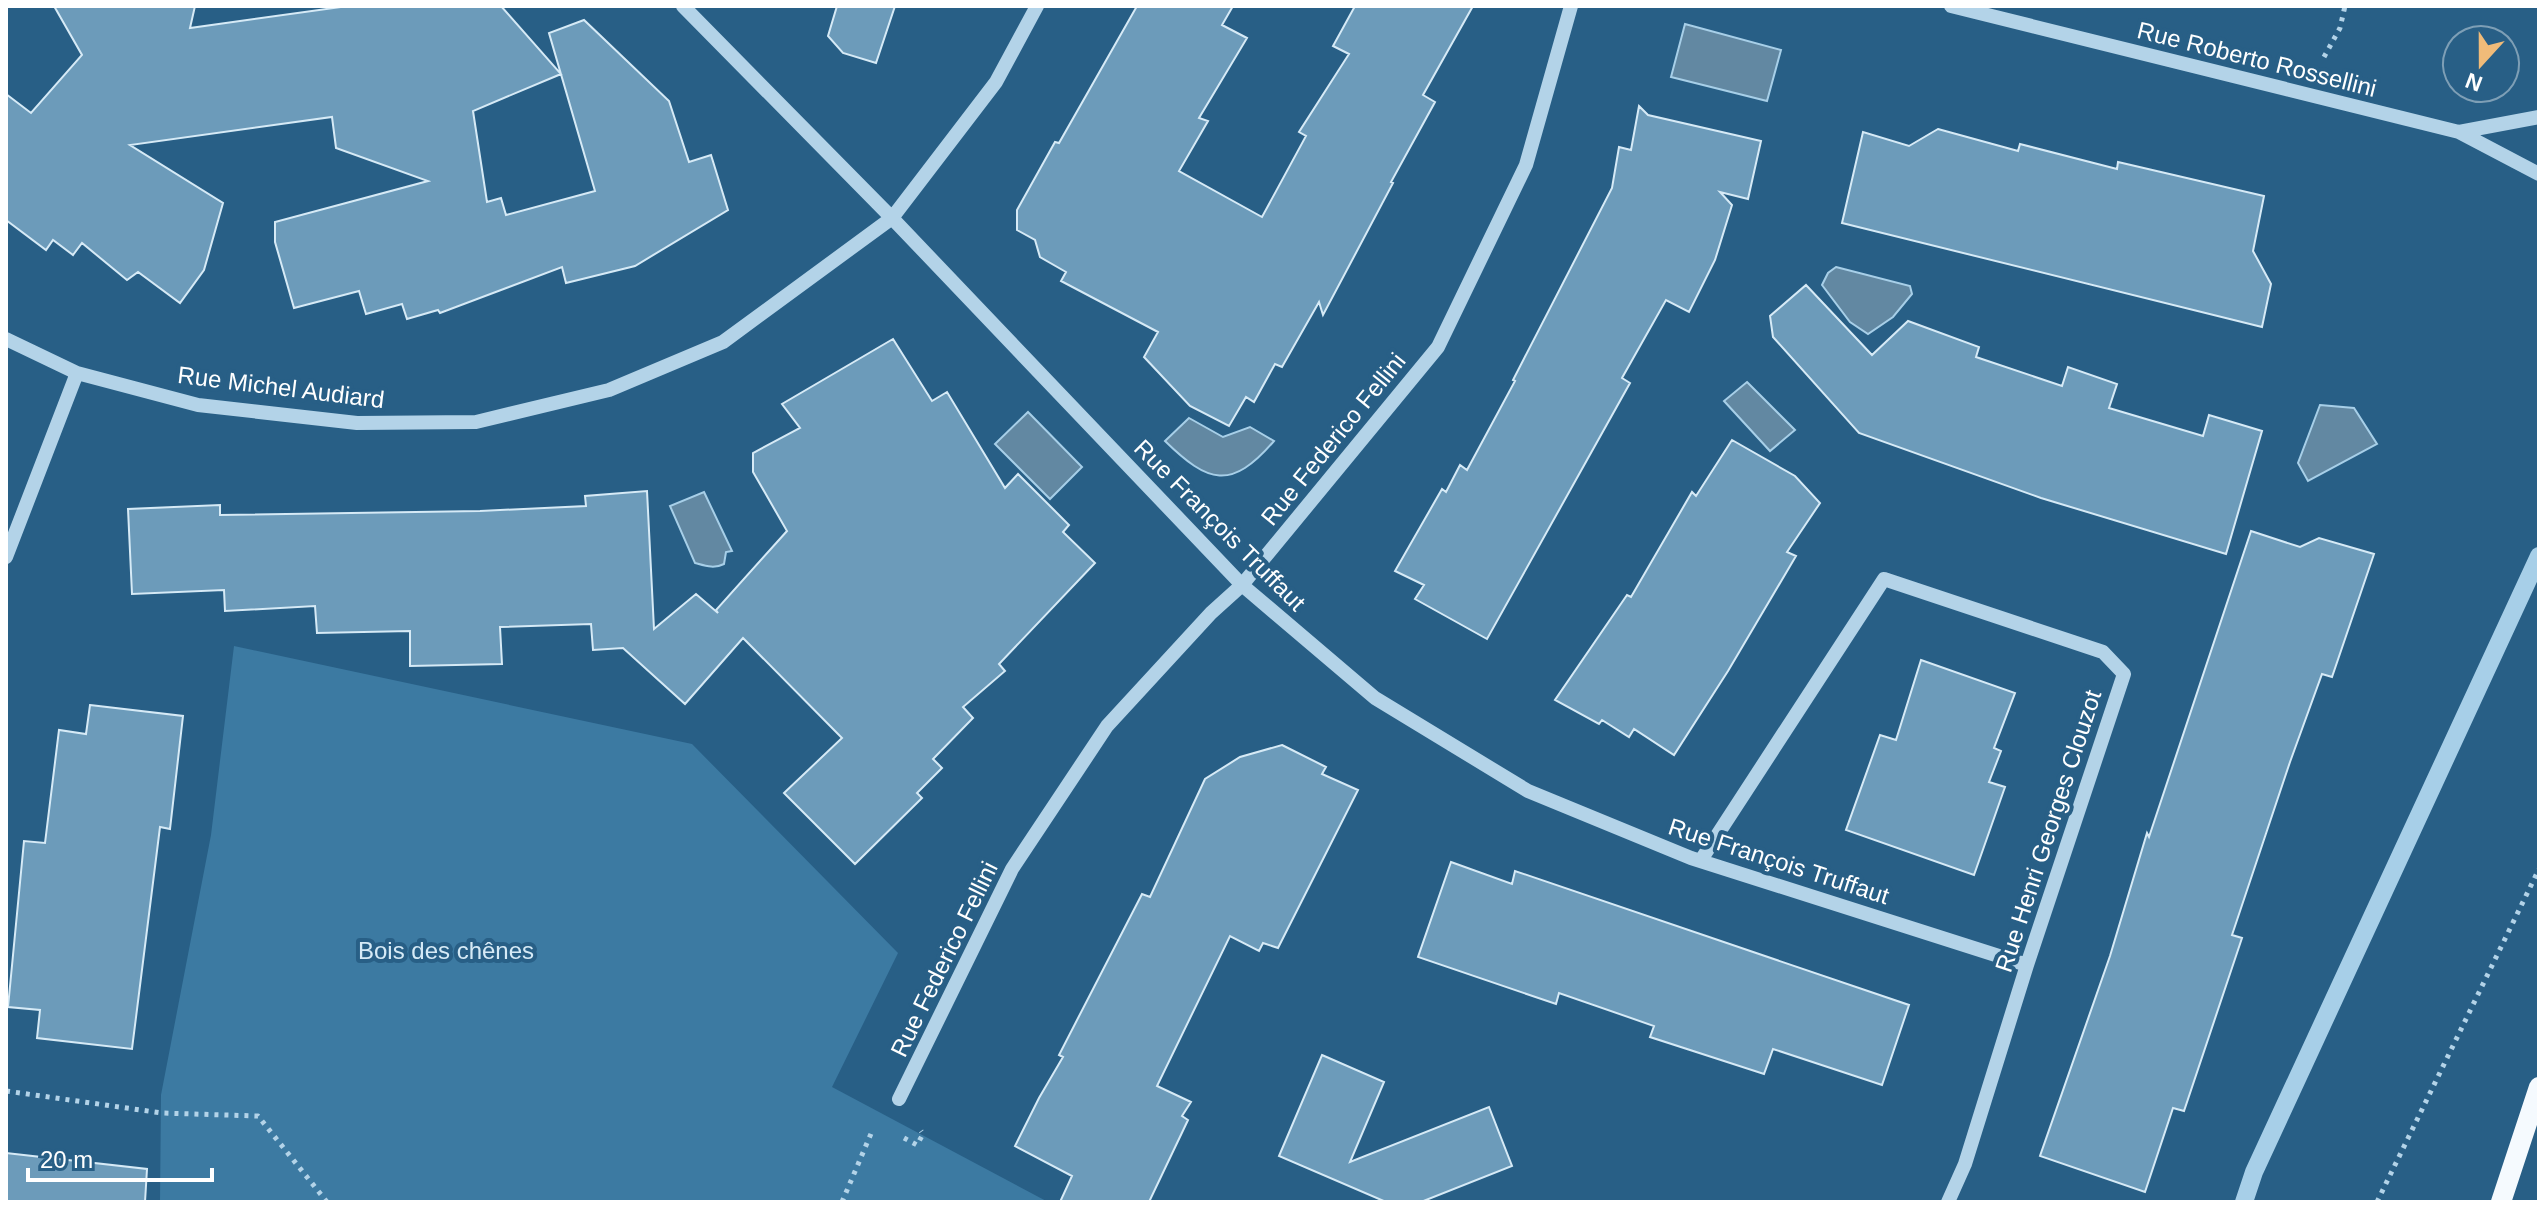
<svg xmlns="http://www.w3.org/2000/svg" width="2545" height="1208" font-family="Helvetica,sans-serif">
<style>
.green{fill:#3c7aa2}
.water{fill:#6288a2;stroke:#a7cfe8;stroke-width:2}
.lines{fill:none;stroke-linecap:round;stroke-linejoin:round}
.stream{stroke:#a7cfe8;stroke-width:18}
.building{fill:#6c9bba;stroke:#d6eaf6;stroke-width:2}
.path{stroke:#b3d3e8;stroke-width:5;stroke-dasharray:4 6;stroke-linecap:butt}
.minor{stroke:#b3d3e8;stroke-width:14}
.major{stroke:#f5fafe;stroke-width:20}
.labels{text-anchor:middle;dominant-baseline:central;stroke-width:8;stroke-linejoin:round;paint-order:stroke}
.street-label{font-size:24px;fill:#fff;stroke:#285f86}
.park-label{font-size:24px;fill:#d6eaf6;stroke:#285f86}
</style>
<rect width="100%" height="100%" fill="#285f86"/>
<!-- green -->
<path class="green" d="M234,646L692,744L898,953L832,1087L1048,1202H160L161,1095L211,835Z"/>
<!-- water -->
<path class="water" d="M1685,24L1781,50L1767,101L1671,77Z
M1836,267L1910,286L1912,294L1893,317L1868,334L1850,322L1822,285L1828,273Z
M1747,382L1795,430L1770,451L1724,401Z
M2320,405L2354,408L2377,444L2308,481L2298,463Z
M1028,412L1082,467L1050,499L995,444Z
M1189,418L1223,437L1250,427L1274,441C1231,491 1208,483 1165,441Z
M704,492L732,551L726,552L724,564C714,569 706,566 695,563L670,506Z"/>
<g class="lines">
<!-- stream -->
<path class="stream" d="M2244,1202L2254,1172L2539,556"/>
</g>
<!-- building -->
<path class="building" d="M54,6H195L190,28L348,6H501L561,74L473,111L487,202L501,198L506,215L595,191L549,33L584,20L669,101L689,162L711,155L728,210L635,266L566,283L562,267L440,313L438,310L407,319L402,304L366,314L359,291L294,308L275,242V222L428,181L336,148L332,117L130,145L223,203L204,270L180,303L138,272L127,280L82,243L73,255L53,240L46,250L6,220V94L31,113L82,55Z
M837,6H895L876,63L843,53L828,36Z
M1137,6H1233L1222,25L1247,38L1199,118L1208,121L1179,171L1262,217L1306,136L1299,132L1349,54L1333,46L1355,6H1473L1423,95L1435,102L1391,182L1393,183L1323,315L1319,302L1282,367L1275,364L1254,402L1246,397L1229,426L1190,406L1144,357L1158,332L1061,281L1066,272L1040,257L1035,240L1017,230V210L1055,142L1059,143Z
M1639,106L1648,115L1761,141L1748,199L1720,192L1732,205L1715,260L1689,312L1666,300L1622,378L1630,383L1487,639L1415,599L1424,585L1395,571L1442,489L1446,492L1460,465L1467,470L1515,381L1513,380L1612,188L1619,147L1631,150Z
M1938,129L2018,151L2020,144L2117,169L2118,162L2264,196L2253,251L2271,284L2262,327L1842,223L1863,132L1909,146Z
M1806,285L1872,355L1908,321L1979,347L1976,357L2062,386L2068,367L2117,384L2109,408L2203,436L2209,415L2262,431L2226,554L2041,498L1859,433L1773,337L1770,316Z
M893,339L932,401L947,392L1005,488L1018,474L1069,525L1063,532L1095,563L999,664L1005,671L963,707L973,718L933,759L942,768L917,793L922,798L855,864L784,793L842,738L743,638L685,704L623,648L593,650L591,624L500,627L502,664L410,666V631L317,633L315,606L225,611L224,590L132,594L128,509L220,505V515L480,511L586,506L585,496L647,491L654,629L696,594L718,613L716,610L787,531L753,472V453L800,428L782,404Z
M1732,440L1795,476L1820,503L1787,552L1796,556L1728,671L1674,755L1634,729L1629,737L1602,720L1599,724L1555,700L1627,595L1631,597L1692,492L1696,496Z
M2251,531L2300,547L2319,538L2374,554L2332,677L2322,674L2290,762L2232,935L2242,938L2184,1111L2173,1108L2145,1192L2040,1156L2110,956L2147,833L2149,837Z
M1921,660L2015,693L1994,748L2001,751L1989,782L2005,787L1974,875L1846,830L1880,735L1896,740Z
M90,705L183,716L170,829L160,827L132,1049L37,1038L40,1010L8,1007L24,841L45,843L59,730L86,734Z
M1282,745L1326,767L1322,774L1358,790L1278,948L1263,943L1259,951L1230,936L1157,1086L1191,1102L1182,1116L1188,1120L1149,1202H1060L1072,1176L1015,1146L1039,1098L1063,1057L1059,1055L1142,894L1150,897L1205,779L1240,757Z
M1451,862L1512,884L1515,871L1909,1005L1882,1085L1773,1049L1764,1074L1650,1037L1654,1026L1559,993L1556,1004L1418,957Z
M1322,1055L1384,1082L1350,1162L1489,1107L1512,1166L1421,1202H1386L1279,1156Z
M6,1153L147,1169L145,1202H6Z"/>
<g class="lines">
<!-- path -->
<path class="path" d="M2324,57L2340,28L2345,6
M6,1091L162,1113L258,1116L327,1202
M904,1138L917,1145L923,1134L921,1131
M842,1202L873,1129
M2377,1202L2539,869"/>
<!-- minor -->
<path class="minor" d="M683,6L892,218L1242,585L1375,698L1528,791L1691,858L2027,965
M1951,6L2459,132L2539,174
M2459,132L2539,117
M6,339L77,373L198,405L357,423L476,422L609,390L723,342L892,218L996,82L1037,6
M6,557L77,373
M1701,860L1884,579L2103,652L2124,674L2027,965L1965,1164L1948,1202
M899,1099L1012,869L1107,726L1211,613L1242,585L1438,347L1526,165L1571,6"/>
<!-- major -->
<path class="major" d="M2501,1202L2539,1087"/>
</g>
<g class="labels">
<!-- street labels -->
<g class="street-label">
<text transform="translate(2257 59) rotate(14)">Rue Roberto Rossellini</text>
<text transform="translate(281 387) rotate(7)">Rue Michel Audiard</text>
<text transform="translate(1333 439) rotate(-51)">Rue Federico Fellini</text>
<text transform="translate(1220 525) rotate(45)">Rue François Truffaut</text>
<text transform="translate(2048 831) rotate(-72)">Rue Henri Georges Clouzot</text>
<text transform="translate(1779 861) rotate(18)">Rue François Truffaut</text>
<text transform="translate(944 959) rotate(-64)">Rue Federico Fellini</text>
</g>
<!-- park labels -->
<g class="park-label">
<text x="446" y="950">Bois des chênes</text>
</g>
</g>
<!-- border -->
<rect width="2545" height="1208" fill="none" stroke="#ffffff" stroke-width="16"/>
<!-- north arrow -->
<g transform="translate(2481 64) rotate(201)"><circle r="38" fill="#285f86" stroke="#7e9fb6" stroke-width="2"/>
<path d="M0-6L14 30L0 20L-14 30Z" fill="#f0bb79"/>
<text y="-12" font-size="22" font-weight="bold" text-anchor="middle" fill="#ffffff">N</text>
</g>
<!-- scale -->
<path d="M28 1168v12h184v-12" fill="none" stroke="#ffffff" stroke-width="4"/>
<text x="40" y="1168" font-size="24" fill="#ffffff" stroke="#285f86" stroke-width="6" paint-order="stroke">20 m</text>
</svg>
